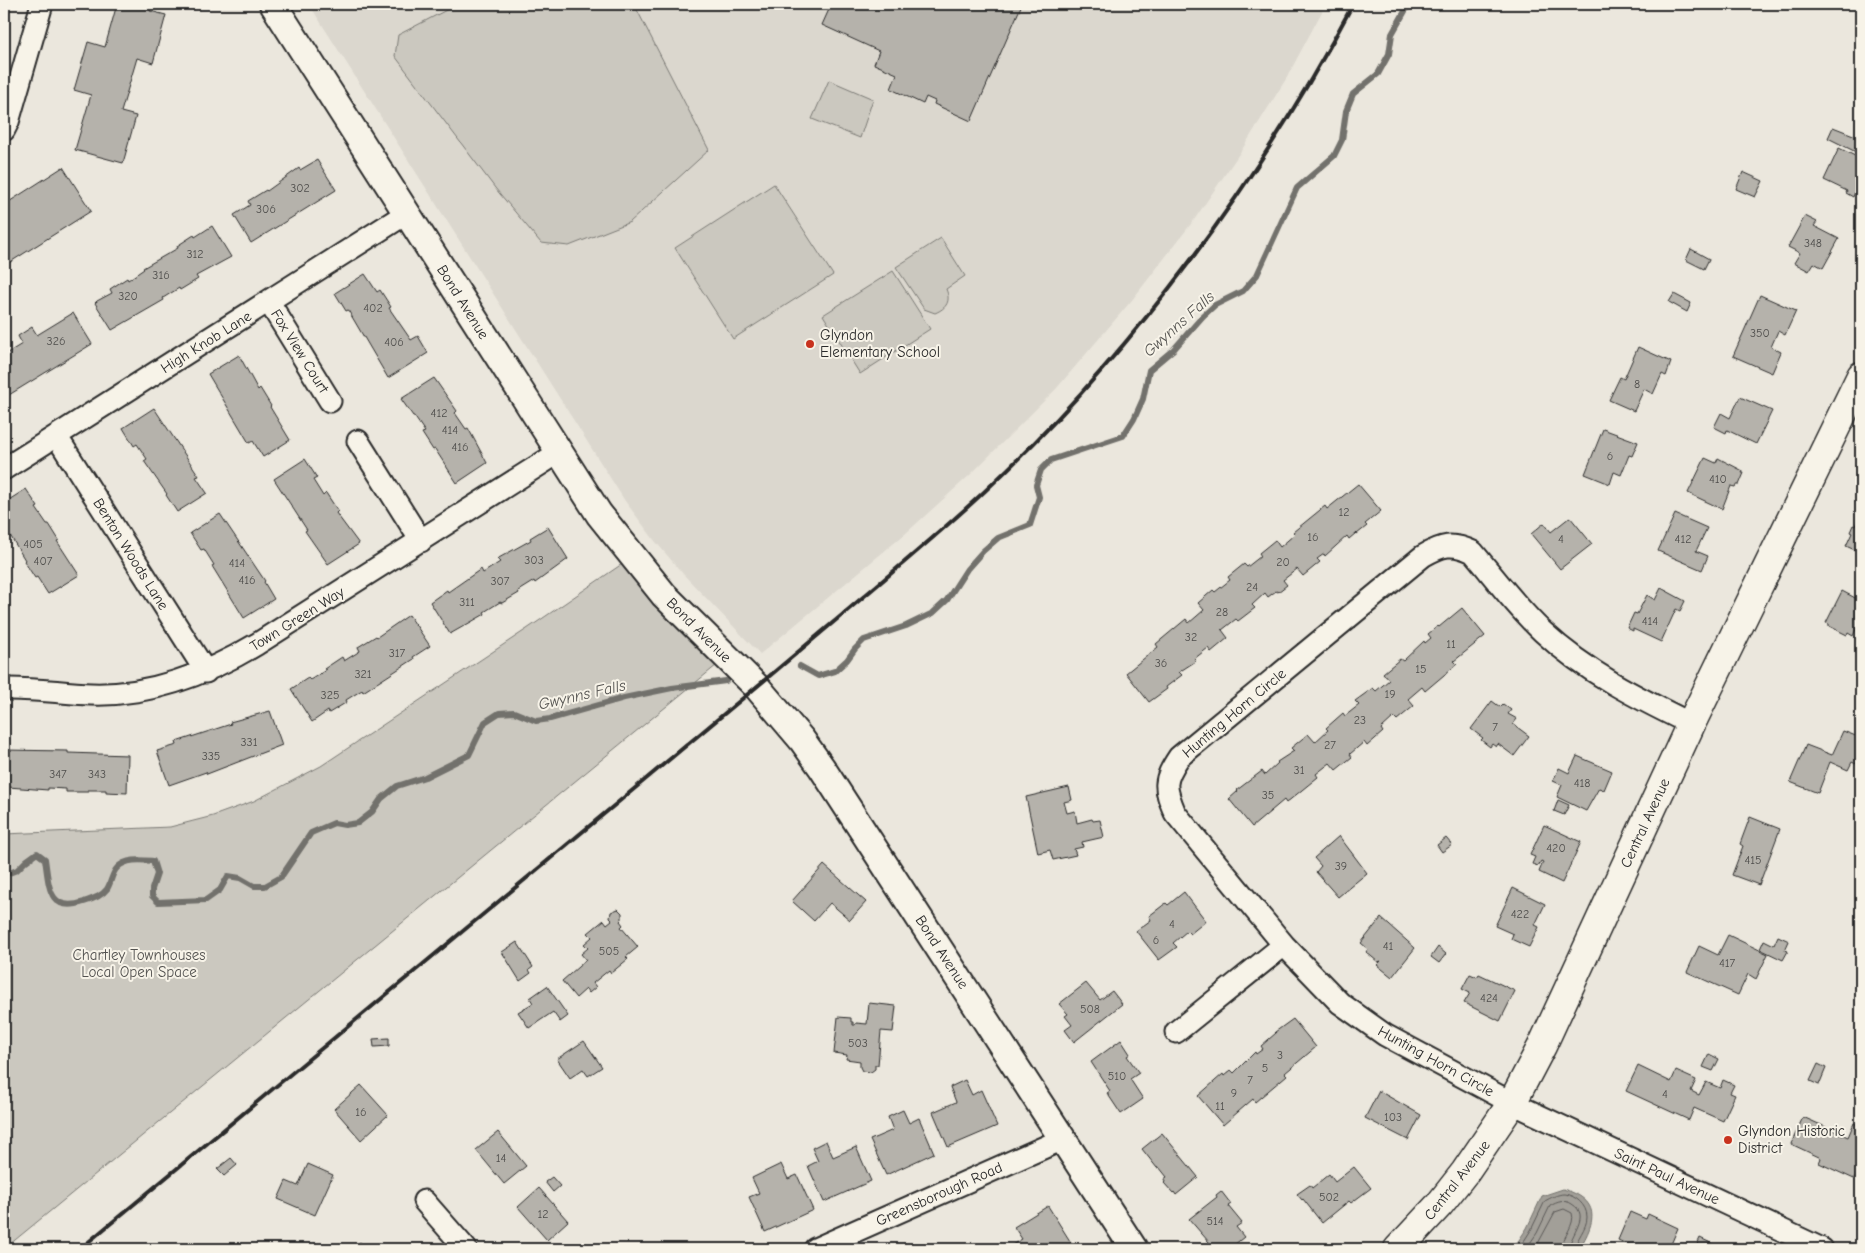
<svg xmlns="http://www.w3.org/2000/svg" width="1865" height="1253" font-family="'Comic Neue',sans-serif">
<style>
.built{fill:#dbd7ce}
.green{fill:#cbc8bf;stroke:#7b7a75}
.water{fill:#a29f98;stroke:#72716c}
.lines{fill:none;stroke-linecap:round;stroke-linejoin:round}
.shore{stroke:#5b5957;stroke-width:1}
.stream{stroke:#72716c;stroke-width:6}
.building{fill:#b5b2ab;stroke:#2b2b2b}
.minor-casing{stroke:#2b2b2b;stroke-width:25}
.tertiary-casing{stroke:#2b2b2b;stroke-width:30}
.secondary-casing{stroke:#2b2b2b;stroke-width:31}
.minor{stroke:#f7f3e8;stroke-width:21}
.tertiary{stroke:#f7f3e8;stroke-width:26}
.secondary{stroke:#f7f3e8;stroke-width:28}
.rail{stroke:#2b2b2b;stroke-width:4}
.poi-dot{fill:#c8321e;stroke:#f7f3e8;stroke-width:2}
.labels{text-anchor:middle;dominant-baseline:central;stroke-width:4;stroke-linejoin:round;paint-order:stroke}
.number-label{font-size:12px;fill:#4e4d4b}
.street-label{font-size:15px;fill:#2b2b2b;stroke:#f7f3e8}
.poi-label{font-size:15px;fill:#2b2b2b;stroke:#f7f3e8;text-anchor:start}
.park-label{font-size:15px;fill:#535250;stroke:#f7f3e8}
.water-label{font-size:16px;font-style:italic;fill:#555451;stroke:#f7f3e8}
</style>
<rect width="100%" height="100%" fill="#ebe7dd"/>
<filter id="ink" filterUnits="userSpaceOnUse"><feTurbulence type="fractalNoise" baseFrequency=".02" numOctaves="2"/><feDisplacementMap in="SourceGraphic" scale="10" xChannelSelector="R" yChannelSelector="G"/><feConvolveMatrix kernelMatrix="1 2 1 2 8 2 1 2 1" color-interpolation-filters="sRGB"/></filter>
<g filter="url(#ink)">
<!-- built -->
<path class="built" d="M309,4H1326L1286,79L1241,151L1194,220L1132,300L1056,389L971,474L905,534L760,654L684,575L655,541L625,501Z"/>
<!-- green -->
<path class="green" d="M458,4H634L709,150L630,222L569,246L541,243L495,188L395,56L398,35Z
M829,80L873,99L860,138L812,119Z
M774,184L833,275L733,339L675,248Z
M941,238L965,276L946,289C951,301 947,308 935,313L924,309L896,267Z
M893,271L930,329L860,374L823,315Z
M622,564L717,665L4,1249V834L170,827L213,816L254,801L321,766L527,629Z"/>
<!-- water -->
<path class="water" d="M1563,1189C1600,1200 1597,1220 1579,1249H1513L1527,1228L1542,1196Z"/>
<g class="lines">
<!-- shore -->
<path class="shore" d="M1519,1249L1531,1230L1545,1201C1550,1198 1558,1194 1564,1194C1575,1195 1587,1205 1587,1217C1587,1229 1576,1238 1575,1249
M1526,1249L1537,1233L1550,1206C1557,1202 1565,1199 1572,1204C1592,1216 1569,1235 1569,1249
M1535,1249L1555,1212L1564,1209L1572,1213C1576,1225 1562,1237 1561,1249"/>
<!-- stream -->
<path class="stream" d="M800,666L818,676L835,671L847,660L855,649L864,640L906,626L933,613L947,600L967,569L983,551L998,538L1030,525L1039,497L1036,485L1041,470L1051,460L1123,436L1134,419L1143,399L1149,370L1174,349L1203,316L1215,305L1243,291L1257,275L1297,188L1334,156L1342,140L1346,111L1353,94L1378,74L1389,54L1392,34L1409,4
M4,875L17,870L26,861L37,853L45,859C49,885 48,914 84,902C92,899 101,897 107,889C111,883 112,873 117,868C126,858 142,860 153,861L157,874L152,889V896L158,902L206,900L220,890L228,876L240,878L254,886H265L281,877L311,833L334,823L345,825L358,823L372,812L381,799L397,786L425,777L469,755L485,722L499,713L514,712L536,721L550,719L624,698L672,688L726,681"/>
</g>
<!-- building -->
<path class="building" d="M117,4H152L150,11L166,15L153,63L137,58L121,112L136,116L123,163L75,150L91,95L74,90L88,42L105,47Z
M829,4H1022L971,121L934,104L935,101L926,97L923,104L891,89L897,74L874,64L879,51L822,25L831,5Z
M1833,127L1861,138L1856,152L1828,138Z
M1839,148L1861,159V167L1859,171L1861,172V179L1853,197L1846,193L1847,191L1824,180Z
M317,160L336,190L251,243L234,215L250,205L248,201L266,190L267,191L299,168L300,170Z
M63,167L91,211L4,266V205Z
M1743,172L1763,181L1755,197L1736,189Z
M1805,216L1817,222L1814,226L1839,239L1823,268L1814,263L1809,271L1794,263L1800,253L1788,247Z
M212,226L231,257L196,276L198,279L180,290L179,288L163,298L164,300L112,330L95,303L97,301L112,293L110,289L127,278L128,280L144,269L143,268L178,248L177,246L194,235L195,237Z
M1691,249L1709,259L1704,269L1686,260Z
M365,274L377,292L380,290L391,307L389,308L411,340L418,336L428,353L388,378L348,310L346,311L335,293Z
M1674,294L1691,303L1687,312L1669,302Z
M1760,295L1796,311L1785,335L1778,331L1771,347L1781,352L1772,373L1733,356Z
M73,313L92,344L4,398V361L7,358L4,355L22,344L18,336L32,327L37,335Z
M1638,347L1671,362L1666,376L1662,374L1653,394L1644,389L1634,411L1609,400L1620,377L1624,379Z
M239,355L258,390L260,388L271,406L270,407L290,440L263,457L253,441L249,443L208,374Z
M434,378L457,411L455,413L466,429L468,428L487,463L457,483L435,449L433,450L422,433L425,432L414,416H413L401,399Z
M1740,397L1772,411L1756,444L1727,430L1726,433L1714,427L1721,413L1730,418Z
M154,408L199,476L196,477L207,493L177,512L166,495L167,494L144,461L147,459L137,444L134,446L123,428Z
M1603,429L1638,442L1632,456L1629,455L1621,475L1614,472L1610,484L1585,474Z
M1705,458L1716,463L1718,458L1743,471L1742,473H1744L1739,485H1736L1735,487L1731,486L1722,509L1688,493Z
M305,459L317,478L313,480L323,496L326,493L338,511L336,513L359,544L328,564L305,531L307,530L274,479Z
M1358,484L1381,511L1365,524L1367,526L1357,534L1356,533L1349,539L1347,536L1325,556L1324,554L1317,559L1320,562L1303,576L1297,569L1283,580L1287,585L1278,592L1276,591L1268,597L1265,593L1252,605L1255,608L1238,621L1236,619L1222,630L1228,638L1211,652L1208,648L1194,659L1196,661L1179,672L1182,675L1166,687L1167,689L1149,702L1126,673L1158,647L1156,644L1186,619L1189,623L1204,610L1198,603L1213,590L1215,592L1230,580L1228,577L1244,564L1247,567L1261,556L1259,553L1275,540L1280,547L1295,534L1293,532L1325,506L1327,509Z
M26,489L38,507L36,508L47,524H49L59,540L57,541L79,575L48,594L37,577L35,578L24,561L25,560L5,527L6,526L4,522V503Z
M1861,512V553L1846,546L1852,533L1850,532L1853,525L1855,526Z
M220,514L265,581L264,582L274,599L244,618L212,566L214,565L204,549L201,550L190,533Z
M1675,514L1707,528L1696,551L1708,556L1702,570L1658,551Z
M1570,517L1592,544L1560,569L1531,534L1544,523L1551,532Z
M548,527L568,559L535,583L534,581L518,591L519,593L502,603L500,602L484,612L485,614L450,634L430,602L447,590L448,592L481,569L483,573L500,562L497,559L531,540L530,538Z
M1661,588L1685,601L1680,611L1676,609L1661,642L1633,629V631L1627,628L1634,613L1637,614L1647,595L1655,600Z
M1842,591L1861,601V627L1858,625L1853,636L1848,633L1847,635L1829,626V624L1826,623Z
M1462,608L1485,636L1454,661L1457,664L1425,691L1422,687L1408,699L1414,706L1397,720L1394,717L1381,729L1383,732L1367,746L1364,742L1350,754L1352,757L1336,770L1330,763L1316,774L1318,777L1286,803L1284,800L1252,827L1229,799L1238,791L1237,790L1262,771L1265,775L1278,763L1277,762L1294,751L1291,748L1308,734L1315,742L1328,730L1326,728L1343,713L1345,716L1359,705L1355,701L1373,688L1376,691L1389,680L1383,673L1400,659L1403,661L1424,641L1425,643L1431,638L1428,634L1438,626L1439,627Z
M409,615L430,646L413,657L414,659L363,692L362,690L346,700L347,702L329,713L328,711L312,722L291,689L308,678L310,680L326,670L324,669L342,657L344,661L360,651L358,647L376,636L377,637Z
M1492,701L1500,707L1503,704L1511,710L1508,714L1517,719L1513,724L1529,736L1514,756L1498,744L1496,747L1492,744L1490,747L1481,740L1483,738L1471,729Z
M270,711L282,745L207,774L206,772L169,785L157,751L177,745L176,742L231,724L230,722Z
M1843,731L1861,738V751L1856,764L1852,762L1848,770L1830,762L1818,793L1790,782L1806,745L1832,755Z
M4,750L68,751V753L128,755L127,793L106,792V790H87V792H66V789L48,788V790L8,787V789H4Z
M1577,756L1612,771L1604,790L1599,788L1586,811L1557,797L1562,785L1553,781L1559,768L1569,773Z
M1069,787L1072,800L1064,802L1067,813L1075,811L1077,823L1092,819L1093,821L1100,820L1104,837L1082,842L1083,847L1074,849L1076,855L1053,860L1050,850L1038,853L1026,797Z
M1558,800L1569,805L1564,815L1554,811Z
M1750,817L1780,829L1759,885L1732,875L1743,846L1740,844Z
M1544,825L1581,842L1562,883L1539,872L1543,862L1541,861L1538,866L1532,864L1535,857L1530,855Z
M1339,836L1367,873L1338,897L1316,872L1321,866L1314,858Z
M1446,838L1452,845L1442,852L1437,845Z
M824,865L866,902L850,920L830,903L814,921L792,901Z
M1513,888L1545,904L1535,925L1539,927L1529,947L1511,939L1513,934L1495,926Z
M1184,892L1206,921L1190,934L1187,931L1173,943L1177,947L1159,960L1136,931L1151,920L1149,916L1166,903L1168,905Z
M618,909L622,913V919L620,921L623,925L621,927L638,947L626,957L628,959L611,973L609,970L593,983L596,987L589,993L586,989L576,998L562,981L586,960L581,954L588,948L584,944L592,937L588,933L604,920L607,924L612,920L610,918L611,912Z
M1381,918L1415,948L1392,977L1377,965L1381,961L1378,962L1366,952L1368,949L1361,943Z
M1728,935L1768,954L1756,979L1748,974L1738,995L1687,972L1699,946L1718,955Z
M1778,936L1789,941L1785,950L1788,951L1783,960L1760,949L1764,940L1774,945Z
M517,942L533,967L529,970L531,973L520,981L502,952Z
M1438,947L1446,954L1439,963L1431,957Z
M1470,974L1477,977L1479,974L1515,991L1500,1021L1464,1003L1470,993L1462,989Z
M1086,983L1100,1000L1112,991L1122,1004L1074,1042L1065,1030L1072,1025L1065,1016L1068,1014L1059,1004Z
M547,986L568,1016L560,1022L553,1012L529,1028L518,1012L533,1003L530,998Z
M869,1003L896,1006L893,1032L881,1031L878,1065H875V1069L871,1072L862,1071L860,1067V1061L846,1059L847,1055L834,1053L838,1017L851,1018V1022H853V1025H855L856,1023L867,1024Z
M1293,1019L1316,1047L1285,1073L1287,1075L1255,1102L1253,1099L1223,1125L1198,1096L1223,1074L1224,1076L1231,1070L1234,1073L1255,1052L1256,1054L1263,1049L1261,1046L1276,1033L1275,1032Z
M389,1038V1046L374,1047L373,1039Z
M1121,1040L1130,1054L1127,1056L1139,1073L1130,1079L1143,1099L1121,1114L1107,1093L1110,1091L1091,1062Z
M584,1041L602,1067L588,1076L583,1069L570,1078L557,1059Z
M1709,1054L1719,1059L1713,1071L1703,1067Z
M1818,1064L1826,1068L1819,1085L1810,1081Z
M1638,1066L1671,1082L1676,1071L1696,1080L1691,1091L1699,1095L1706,1082L1720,1088L1723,1080L1734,1085L1730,1093L1735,1095L1723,1121L1694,1108L1689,1120L1626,1091Z
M965,1080L972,1095L981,1090L997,1126L948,1147L933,1112L956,1102L950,1087Z
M361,1085L388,1115L361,1140L334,1109Z
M1379,1091L1421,1115L1408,1140L1365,1118Z
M903,1110L909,1123L919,1118L934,1153L886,1175L870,1140L893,1130L888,1117Z
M1803,1117L1848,1137L1854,1123L1861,1127V1162L1854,1179L1819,1163L1821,1158L1791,1144Z
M498,1132L526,1166L504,1184L476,1150Z
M1162,1133L1198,1177L1176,1195L1174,1192L1173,1193L1164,1183L1165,1182L1164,1179L1167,1177L1159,1167L1157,1168L1142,1149Z
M826,1141L833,1157L856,1147L871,1181L824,1202L808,1166L818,1161L812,1148Z
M231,1158L237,1165L224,1176L217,1169Z
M308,1164L333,1175L315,1215L278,1199L286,1181L298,1186Z
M781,1164L788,1179L797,1175L813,1210L765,1232L749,1197L759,1193L752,1178Z
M1354,1167L1371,1188L1351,1203L1349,1201L1322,1223L1303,1199L1302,1200L1297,1194L1310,1185L1312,1188L1329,1174L1335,1182Z
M552,1177L560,1186L553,1192L545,1182Z
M539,1188L568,1221L547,1240L518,1207Z
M1221,1191L1231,1204L1228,1206L1242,1223L1236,1227L1244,1237L1229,1249H1215L1189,1219L1217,1197L1216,1195Z
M1048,1206L1075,1249H1014L1012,1245L1022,1239L1014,1227Z
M1630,1212L1646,1219L1648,1214L1678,1228L1669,1249H1638L1618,1240Z
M1700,1238L1724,1249H1695Z
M360,1242L366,1249H353Z"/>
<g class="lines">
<defs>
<path id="minor" d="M4,130L8,122L42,4
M269,302L330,401
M57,437L206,672
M358,441L421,541
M4,469L407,213
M4,689C33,688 62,693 91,694C150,696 207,674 257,644L558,453
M1691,724C1638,698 1587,673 1543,632C1518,609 1495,578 1473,552C1452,542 1442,545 1423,556L1179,757C1163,781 1164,787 1175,813L1284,945L1340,1003L1385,1035L1512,1103L1822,1249
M1176,1032L1284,945
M424,1201L466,1249
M815,1249L1063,1139"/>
<path id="tertiary" d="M273,4L599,514L664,595L757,687L802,740L822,768L1134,1249"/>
<path id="secondary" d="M1398,1249L1439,1205L1465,1172L1512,1103L1542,1046L1691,724L1861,376"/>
</defs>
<!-- minor casing -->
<use href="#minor" class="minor-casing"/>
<!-- tertiary casing -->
<use href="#tertiary" class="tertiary-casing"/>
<!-- secondary casing -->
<use href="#secondary" class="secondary-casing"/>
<!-- minor -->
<use href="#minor" class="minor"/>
<!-- tertiary -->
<use href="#tertiary" class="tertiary"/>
<!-- secondary -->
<use href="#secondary" class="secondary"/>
<!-- rail -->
<path class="rail" d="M80,1249C262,1098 445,946 628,794C699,735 771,675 842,615C890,574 939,534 985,491C1132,353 1259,182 1353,4"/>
</g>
</g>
<!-- markers -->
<g class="poi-dot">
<circle cx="810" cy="344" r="5"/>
<circle cx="1728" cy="1140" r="5"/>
</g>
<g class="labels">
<!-- number labels -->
<g class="number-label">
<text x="300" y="188">302</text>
<text x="266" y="209">306</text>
<text x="1813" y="243">348</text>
<text x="195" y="254">312</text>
<text x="161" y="275">316</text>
<text x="128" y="296">320</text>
<text x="373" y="308">402</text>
<text x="1760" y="333">350</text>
<text x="56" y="341">326</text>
<text x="394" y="342">406</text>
<text x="1637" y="384">8</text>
<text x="439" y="413">412</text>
<text x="450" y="430">414</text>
<text x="460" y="447">416</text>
<text x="1610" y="456">6</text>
<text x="1718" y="479">410</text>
<text x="1344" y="512">12</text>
<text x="1313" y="537">16</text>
<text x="1561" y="539">4</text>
<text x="1683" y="539">412</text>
<text x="33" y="544">405</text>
<text x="534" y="560">303</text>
<text x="43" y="561">407</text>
<text x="1283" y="562">20</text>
<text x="237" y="563">414</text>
<text x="247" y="580">416</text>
<text x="500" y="581">307</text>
<text x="1252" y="587">24</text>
<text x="467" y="602">311</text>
<text x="1222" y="612">28</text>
<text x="1650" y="621">414</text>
<text x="1191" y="637">32</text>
<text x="1451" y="644">11</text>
<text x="397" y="653">317</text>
<text x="1161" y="663">36</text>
<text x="1421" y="669">15</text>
<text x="363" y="674">321</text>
<text x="1390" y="694">19</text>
<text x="330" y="695">325</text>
<text x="1360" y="720">23</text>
<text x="1495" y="727">7</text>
<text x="249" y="742">331</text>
<text x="1330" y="745">27</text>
<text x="211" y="756">335</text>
<text x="1299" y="770">31</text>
<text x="58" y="774">347</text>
<text x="97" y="774">343</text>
<text x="1582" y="783">418</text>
<text x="1268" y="795">35</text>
<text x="1556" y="848">420</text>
<text x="1753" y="860">415</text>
<text x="1341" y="866">39</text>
<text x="1520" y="914">422</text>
<text x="1172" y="924">4</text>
<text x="1156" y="940">6</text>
<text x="1388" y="946">41</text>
<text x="609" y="951">505</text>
<text x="1727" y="963">417</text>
<text x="1489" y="998">424</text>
<text x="1090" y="1009">508</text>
<text x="858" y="1043">503</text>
<text x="1280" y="1055">3</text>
<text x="1265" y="1068">5</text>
<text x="1117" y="1076">510</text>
<text x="1250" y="1080">7</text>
<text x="1234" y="1093">9</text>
<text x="1665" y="1094">4</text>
<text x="1220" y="1106">11</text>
<text x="361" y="1112">16</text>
<text x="1393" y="1117">103</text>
<text x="501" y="1158">14</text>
<text x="1329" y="1197">502</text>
<text x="543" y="1214">12</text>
<text x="1215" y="1221">514</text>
</g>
<!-- street labels -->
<g class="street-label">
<text transform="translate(463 302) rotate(58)">Bond Avenue</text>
<text transform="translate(206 342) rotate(-32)">High Knob Lane</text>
<text transform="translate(300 351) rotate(58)">Fox View Court</text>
<text transform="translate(131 554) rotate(58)">Benton Woods Lane</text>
<text transform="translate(297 619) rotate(-32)">Town Green Way</text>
<text transform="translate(699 630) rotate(45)">Bond Avenue</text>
<text transform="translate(1234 713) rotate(-40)">Hunting Horn Circle</text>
<text transform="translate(1645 823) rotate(-65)">Central Avenue</text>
<text transform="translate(942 952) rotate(57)">Bond Avenue</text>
<text transform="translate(1436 1061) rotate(29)">Hunting Horn Circle</text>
<text transform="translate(1667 1176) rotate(25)">Saint Paul Avenue</text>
<text transform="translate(1457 1180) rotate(-52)">Central Avenue</text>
<text transform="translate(939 1194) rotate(-24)">Greensborough Road</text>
</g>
<!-- poi labels -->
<g class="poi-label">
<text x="820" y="335">Glyndon<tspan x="820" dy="17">Elementary School</tspan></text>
<text x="1738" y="1131">Glyndon Historic<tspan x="1738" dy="17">District</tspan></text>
</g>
<!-- park labels -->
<g class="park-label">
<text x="139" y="955">Chartley Townhouses<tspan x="139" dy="17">Local Open Space</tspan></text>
</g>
<!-- water labels -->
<g class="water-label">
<text transform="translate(1179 324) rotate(-42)">Gwynns Falls</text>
<text transform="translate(582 695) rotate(-13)">Gwynns Falls</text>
</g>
</g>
<!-- margin -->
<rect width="1865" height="1253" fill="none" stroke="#f7f3e8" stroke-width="20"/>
<rect x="10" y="10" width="1845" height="1233" fill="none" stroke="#2b2b2b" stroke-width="2" filter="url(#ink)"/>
</svg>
